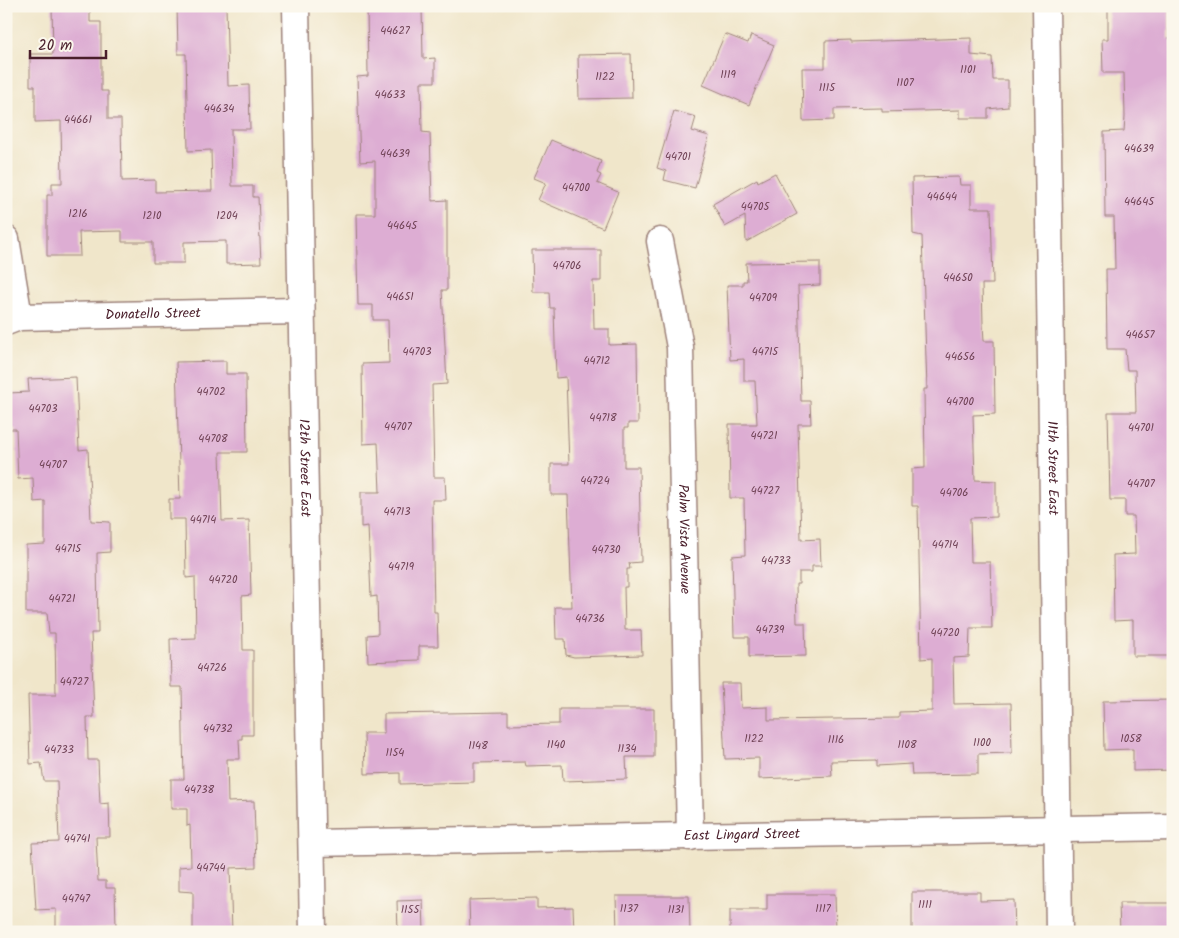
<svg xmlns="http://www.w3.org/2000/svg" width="1179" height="938" font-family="Kalam,sans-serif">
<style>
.building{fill:#ddadd3}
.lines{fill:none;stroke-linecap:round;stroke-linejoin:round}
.minor-casing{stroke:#9d827a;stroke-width:29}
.minor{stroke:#fff;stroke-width:26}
.labels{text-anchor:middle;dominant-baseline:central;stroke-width:4;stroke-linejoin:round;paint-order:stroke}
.number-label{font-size:11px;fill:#6f4255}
.street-label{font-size:14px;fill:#4a1f2b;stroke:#fbf7ec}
</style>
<rect width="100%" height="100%" fill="#fbf7ec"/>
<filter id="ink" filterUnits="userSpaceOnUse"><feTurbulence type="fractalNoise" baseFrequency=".02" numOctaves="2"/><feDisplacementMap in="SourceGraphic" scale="10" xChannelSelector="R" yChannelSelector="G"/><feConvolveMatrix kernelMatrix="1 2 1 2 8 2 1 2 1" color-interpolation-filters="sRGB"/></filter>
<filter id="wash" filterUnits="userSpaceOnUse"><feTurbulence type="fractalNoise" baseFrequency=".0096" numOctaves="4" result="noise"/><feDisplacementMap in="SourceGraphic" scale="20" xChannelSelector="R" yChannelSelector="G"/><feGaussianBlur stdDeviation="1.12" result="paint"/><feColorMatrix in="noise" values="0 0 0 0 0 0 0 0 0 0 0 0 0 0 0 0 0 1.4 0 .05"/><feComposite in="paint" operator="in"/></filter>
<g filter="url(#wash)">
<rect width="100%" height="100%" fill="#f0e6ca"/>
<g id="blocks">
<!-- building -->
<path class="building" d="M52,6H90V22H101V91H108V119H121L122,181L155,180V192L212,191L211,150L188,151L186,54H178L177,6H226L228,86L249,85L250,129H231L232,186H253V197H258L261,263L226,264V241L184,242V263H153V242H122V231L79,232L80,256H47V195H52V183H62L61,121L35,122V86H30V54H53Z
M367,6L422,7L423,59L435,58V82H421L422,132L430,133L432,201L447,200V290H442L447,384L432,385L434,477H445L446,500H432L434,612H437L438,646H419V660L368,662L367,635L378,634L377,596L371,597L368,526L361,527V492H380L378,443L363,444L362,364L389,363L388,320H373V305H358L356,214H375V161L360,162L357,77L368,76Z
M1108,6H1169V39H1172L1173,656H1133V620L1114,621L1113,555L1135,554L1134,516H1125V500H1110L1108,412H1136L1135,370H1127L1125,349H1107L1106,269H1115L1114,217H1105L1104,132L1124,131L1125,117L1124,73H1103L1102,39H1108Z
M725,34L748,43L751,35L774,45L749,105L703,85Z
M971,38V55L992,57L993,80H1008V107L988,109V118H960V110L882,112V108L834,109V120L803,121L802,68H825V41L851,40V42Z
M631,54L632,98L579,99L578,55Z
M674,111L696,117L692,131L709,136L695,188L664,180L666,171L657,168Z
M551,140L601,161L597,173L601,175L597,183L618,192L603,228L538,200L546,183L534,178Z
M775,173L797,214L746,242L745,216L725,227L713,204L757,179L758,182Z
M959,177L960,185H971V208H991L993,284H982L983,325L984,341H994L995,414L973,415L975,480L996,481V517L970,518L971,562H990L992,628H970L969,657L953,658L954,704L1011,703L1012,753L978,754V774L912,775L911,764L877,766V760L831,761L832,776L759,779V758L725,759L721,683H740L741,708L768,707V720L899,718V712L932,711V658L921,659L918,506H912V469L925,468L924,389H927L922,236L913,234L912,178Z
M532,250H601V281H593L594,329H609V345L637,344L638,423H628V428H624V467H639L641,562L629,563L630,569H627V587H624L625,630H641L642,655L574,657L566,655L565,639H556L555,607H572L568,495H551V464H569L566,377L556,378L554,308H550L549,292H533Z
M820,262V285L798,286L801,401H810L811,424H798L801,540L820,539L821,566H812V572H799V584H796L797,623H805L806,656L749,657V637H734L732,556L745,555L744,498H730L729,424H757L755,381H744V359L730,360L727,285H743V281H747L746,263Z
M226,361V374H246L247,452H220L222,521L249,520L251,595L242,596L243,650H253V735H242V739H239L240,759H227L228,802L254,801L256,867L230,868L232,932H193V892L179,891V867L191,866L190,825L187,826V809H171V779H184L182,687H171L170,639L196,638L195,577L186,578L185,519H169V499H180L176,362Z
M76,377L79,450L88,449L91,521L110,522V552L97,553L98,633H91L94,717H87L88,760H98L100,804L109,803L110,837H96L98,881H106V888H115L116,927L56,931V909L36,910L32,843L59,842L57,781H44L41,763L30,764L28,695H56L55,633H49L47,613H26V545L45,544V501L34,502L33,478L18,479L16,429H9L8,393L29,392L28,379Z
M1173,700V770L1133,771V749L1104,750L1103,701Z
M559,709H654V757H626L627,779L563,781L562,765L526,766L525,762L474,763V782L400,784V773L365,774L364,733H384V714L508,712V725L559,724Z
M912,892H980V901L1014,900L1015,932H912Z
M767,894H835L836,932H730V910H767Z
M616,896H689L690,932H617Z
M537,898V908L573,907L574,932H470L469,900Z
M423,900L424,932H398L397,901Z
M1119,903H1173V932H1120Z"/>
</g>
</g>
<g filter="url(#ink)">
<use href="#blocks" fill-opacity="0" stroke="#9d827a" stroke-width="1"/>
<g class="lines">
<defs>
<g id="minor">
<path id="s1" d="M296,6L313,932"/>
<path id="s2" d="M1046,6L1059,932"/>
<path d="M6,239L19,317"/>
<path id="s3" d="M660,241L680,347L690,837"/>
<path id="s4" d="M6,322L19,317L300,311"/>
<path id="s5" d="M312,843L1173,827"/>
</g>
</defs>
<!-- minor casing -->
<use href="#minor" class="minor-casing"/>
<!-- minor -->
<use href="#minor" class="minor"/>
</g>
</g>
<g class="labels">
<!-- number labels -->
<g class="number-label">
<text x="395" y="31">44627</text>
<text x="968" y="70">1101</text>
<text x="728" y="75">1119</text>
<text x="605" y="77">1122</text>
<text x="905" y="83">1107</text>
<text x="827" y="88">1115</text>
<text x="390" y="95">44633</text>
<text x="219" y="109">44634</text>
<text x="78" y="120">44661</text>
<text x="1139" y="149">44639</text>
<text x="395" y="154">44639</text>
<text x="678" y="157">44701</text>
<text x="576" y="188">44700</text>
<text x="942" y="197">44644</text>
<text x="1139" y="202">44645</text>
<text x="755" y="207">44705</text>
<text x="78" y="214">1216</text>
<text x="152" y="216">1210</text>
<text x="227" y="216">1204</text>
<text x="402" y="226">44645</text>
<text x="567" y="266">44706</text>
<text x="958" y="278">44650</text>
<text x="400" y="297">44651</text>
<text x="763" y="298">44709</text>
<text x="1140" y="335">44657</text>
<text x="417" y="352">44703</text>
<text x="765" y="352">44715</text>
<text x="960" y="357">44656</text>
<text x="597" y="361">44712</text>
<text x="211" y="392">44702</text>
<text x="960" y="402">44700</text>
<text x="43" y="409">44703</text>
<text x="603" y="418">44718</text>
<text x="398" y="427">44707</text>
<text x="1141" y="428">44701</text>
<text x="764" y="436">44721</text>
<text x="213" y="439">44708</text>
<text x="53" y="465">44707</text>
<text x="595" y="481">44724</text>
<text x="1141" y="484">44707</text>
<text x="765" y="491">44727</text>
<text x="954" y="493">44706</text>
<text x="397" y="512">44713</text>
<text x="203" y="520">44714</text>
<text x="945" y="545">44714</text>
<text x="68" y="549">44715</text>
<text x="606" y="550">44730</text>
<text x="776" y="561">44733</text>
<text x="401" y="567">44719</text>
<text x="223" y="580">44720</text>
<text x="62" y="599">44721</text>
<text x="590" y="619">44736</text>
<text x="770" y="630">44739</text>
<text x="945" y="633">44720</text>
<text x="212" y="668">44726</text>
<text x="74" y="682">44727</text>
<text x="218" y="729">44732</text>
<text x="754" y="739">1122</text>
<text x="1131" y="739">1058</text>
<text x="836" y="740">1116</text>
<text x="982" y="743">1100</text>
<text x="556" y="745">1140</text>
<text x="907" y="745">1108</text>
<text x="478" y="746">1148</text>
<text x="627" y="749">1134</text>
<text x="59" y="750">44733</text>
<text x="395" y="753">1154</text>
<text x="199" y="790">44738</text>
<text x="77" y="839">44741</text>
<text x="211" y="868">44744</text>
<text x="76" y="899">44747</text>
<text x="925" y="905">1111</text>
<text x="629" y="909">1137</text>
<text x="823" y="909">1117</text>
<text x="410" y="910">1155</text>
<text x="676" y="910">1131</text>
</g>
<!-- street labels -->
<g class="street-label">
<text stroke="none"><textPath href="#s4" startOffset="148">Donatello Street</textPath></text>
<text stroke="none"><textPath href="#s1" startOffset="462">12th Street East</textPath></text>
<text stroke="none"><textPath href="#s2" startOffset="462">11th Street East</textPath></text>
<text stroke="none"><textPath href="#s3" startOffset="300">Palm Vista Avenue</textPath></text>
<text stroke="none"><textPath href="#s5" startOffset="430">East Lingard Street</textPath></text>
</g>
</g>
<!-- margin -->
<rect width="1179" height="938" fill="none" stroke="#fbf7ec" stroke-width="25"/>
<!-- scale -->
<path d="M30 50v8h76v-8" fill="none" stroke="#4a1f2b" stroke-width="2.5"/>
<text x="38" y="50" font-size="15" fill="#4a1f2b" stroke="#fbf7ec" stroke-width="4" paint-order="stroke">20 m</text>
</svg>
